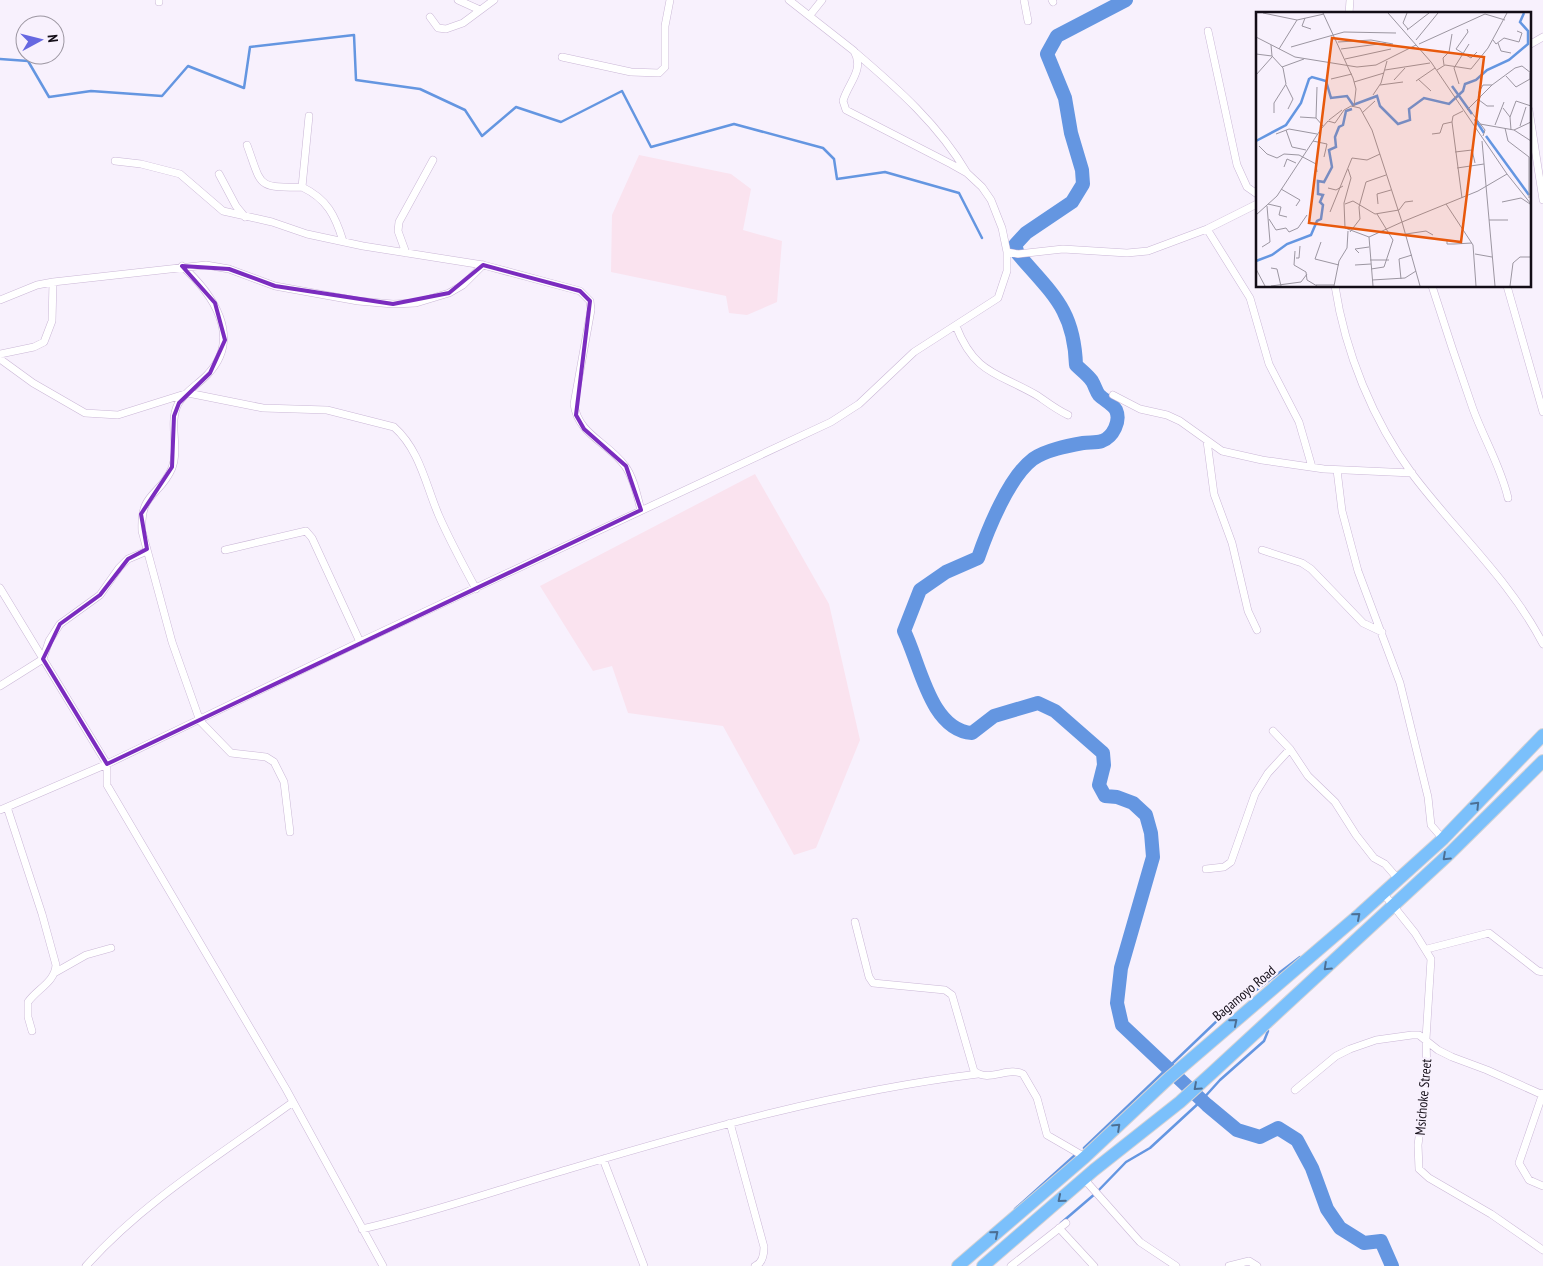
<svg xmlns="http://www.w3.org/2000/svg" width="1543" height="1266" font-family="'PT Sans Narrow',sans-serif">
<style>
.industrial{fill:#fae3ef}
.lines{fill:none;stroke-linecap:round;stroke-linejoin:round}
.stream{stroke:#6496e1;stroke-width:2.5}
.river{stroke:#6496e1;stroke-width:14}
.street-casing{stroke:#cab7d6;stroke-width:8}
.highway-casing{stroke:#d5d3d5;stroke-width:14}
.street{stroke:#fff;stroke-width:7}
.highway{stroke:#7bc0fb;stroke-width:12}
.oneway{stroke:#4c6f94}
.marked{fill:none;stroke:#7b2cbf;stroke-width:4;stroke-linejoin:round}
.labels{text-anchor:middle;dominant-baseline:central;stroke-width:4.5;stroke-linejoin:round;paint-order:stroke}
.street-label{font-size:14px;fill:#130d17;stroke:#f8f1fd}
.inset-river{fill:none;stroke:#6496e1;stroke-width:2.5}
.inset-road{fill:none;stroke:#9c96a1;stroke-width:1}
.view{fill:#e8590c;fill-opacity:0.15;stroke:#e8590c;stroke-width:2.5}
.inset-edge{fill:none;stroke:#130d17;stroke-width:2.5}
</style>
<rect width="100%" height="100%" fill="#f8f1fd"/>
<!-- industrial -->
<path class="industrial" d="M639,155L731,174L751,189L743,230L782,241L777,302L747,315L729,313L726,296L611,272L612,215Z
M755,474L829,604L860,740L816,848L794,855L723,726L628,713L612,666L593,671L540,586Z"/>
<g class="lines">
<!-- stream -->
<path class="stream" d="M0,59L28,61L49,97L91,91L162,96L188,66L244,88L250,47L354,35L356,80L420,89L465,110L482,136L516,107L561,122L622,91L651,147L734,124L823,148L834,159L837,179L885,172L959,193L982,238
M1084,1148L1222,1016L1300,957
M1015,1209L1074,1156
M1061,1223L1096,1193L1126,1162L1150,1148L1201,1101L1220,1080L1264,1041L1268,1031"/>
<!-- river -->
<path class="river" d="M1126,0L1057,36L1047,54L1065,98L1071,133L1082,170L1083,184L1072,202L1026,233L1015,245L1018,254C1052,294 1074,309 1076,365C1081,370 1088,375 1092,381C1095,386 1096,391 1099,395C1104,400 1113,404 1116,410C1121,421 1113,437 1102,441C1096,443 1089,442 1083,443C1067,446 1046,450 1033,459C1009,477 988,529 978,558L946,572L920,590L904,631C920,663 930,730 972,733L994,716L1038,703L1055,711L1103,753L1104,765L1099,785L1105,796L1117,797L1133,803L1146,815L1151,833L1153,857L1121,968L1117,1003L1122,1025L1207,1105L1237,1130L1260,1137L1278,1128L1297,1140L1312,1168L1327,1209L1340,1228L1364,1243L1381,1241L1392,1266"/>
<defs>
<path id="street" d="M458,0L480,10
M1024,0L1028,21
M1052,0L1053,2
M159,2V0
M1349,14L1350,0
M810,15L822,0
M430,17L438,28L446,29L463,23L494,0
M1208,31L1237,165L1247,187L1257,194
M1529,45L1543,37
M856,53C897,88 939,125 967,173
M562,57L631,72L659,73L665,67V26L670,0
M1529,110L1543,200
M309,116L302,187C327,199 335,215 343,241
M247,145C262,186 256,188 302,187
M115,161L141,164L180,174L223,211L272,222L307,234L363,246L483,265L580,291L590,301L591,310L574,404C578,435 608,442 625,466C634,478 637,496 641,510
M219,174L236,206L245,217
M1207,229L1250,298L1269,364L1299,422L1312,467
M1007,252L1018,254L1063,249L1127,253L1148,251L1207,229L1257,204
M406,253L398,231L399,222L433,160
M182,266C212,293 243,337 208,374C199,384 184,392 178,404C168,424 180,448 172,468C160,497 140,491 142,531L172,642L200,721L231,753L266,757L274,762L284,782L290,832
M1335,286C1345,352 1373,421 1413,475C1456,532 1510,580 1543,644
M1432,286C1445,327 1459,369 1473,409C1484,439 1501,467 1508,498
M1507,286L1543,412
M0,300L37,285L53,282L206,265L229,269L275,286L358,301L393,304L416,303L449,293L463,285L483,265
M956,326C975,375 999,373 1038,396C1048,403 1057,410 1068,415
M0,354L34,347L44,342L52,321L53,282
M0,359L33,383L85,413L118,415L188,393L263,408L327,410L394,427C420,450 426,486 439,516C450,541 463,565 476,589
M1113,395L1140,409L1167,415L1180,421L1222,451L1262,460L1324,469L1412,473
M1207,441L1214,494L1232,543L1248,611L1257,630
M1337,470L1342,511L1358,571L1400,683L1428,797L1431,825L1443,839
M225,550L306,531L312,538L360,642
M1262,550L1302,563L1311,569L1363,623L1382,632
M0,588L107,764L0,810
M0,686L43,659L49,641L60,624L100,595L119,568L128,559L147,551
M1273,731L1290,749L1308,776L1335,802L1356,835L1374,858L1385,864L1398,879
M7,807L42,914L56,965C55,982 37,989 28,1002V1017L32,1031
M1206,869L1224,867L1231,862L1255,794L1268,773L1290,749
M1383,893L1415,933L1431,959L1426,1039L1427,1075L1418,1145L1419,1169L1429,1178L1491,1214L1543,1250
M855,922L869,977L873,983L945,990L952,995L974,1071C989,1083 1008,1066 1023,1074L1037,1098L1047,1135L1085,1157
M1427,949L1489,933L1538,971L1543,972
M56,972L86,955L111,948
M1295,1090L1336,1056L1350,1049L1376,1040L1412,1035H1419L1438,1050L1452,1057L1487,1070L1543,1095
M1543,1093L1519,1163L1529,1180L1543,1186
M730,1123L764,1247C764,1255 763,1263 755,1266
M603,1159L644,1266
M1085,1180L1140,1242L1176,1266
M1059,1228L1094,1266
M362,1229C432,1213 500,1189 569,1169C703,1129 839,1091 978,1074
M86,1266C144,1201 223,1153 293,1102
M383,1266L286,1089L107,785V764L360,642L831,422L859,404L914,352L998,298L1007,271V252L1002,228L991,200L982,187L967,173L951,164L846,110L843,101C848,83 865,70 854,51L789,0
M1011,1266L1066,1223
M1229,1266L1249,1261L1257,1266"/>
<path id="highway" d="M958,1266L1085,1157L1169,1078L1360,914L1443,839L1543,735
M983,1266L1094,1170L1180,1102L1213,1072L1449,854L1543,761"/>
</defs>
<!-- street casing -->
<use href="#street" class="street-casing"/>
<!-- highway casing -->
<use href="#highway" class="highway-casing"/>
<!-- street -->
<use href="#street" class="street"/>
<!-- highway -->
<use href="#highway" class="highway"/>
</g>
<!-- one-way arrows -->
<defs><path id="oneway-chevron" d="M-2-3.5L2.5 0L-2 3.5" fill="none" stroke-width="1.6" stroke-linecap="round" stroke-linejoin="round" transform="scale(1.25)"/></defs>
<g class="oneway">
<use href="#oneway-chevron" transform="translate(1476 805) rotate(-46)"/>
<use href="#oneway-chevron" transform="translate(1446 857) rotate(137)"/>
<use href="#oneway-chevron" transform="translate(1357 916) rotate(-41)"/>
<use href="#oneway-chevron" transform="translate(1327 967) rotate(137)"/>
<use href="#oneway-chevron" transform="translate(1234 1022) rotate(-40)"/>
<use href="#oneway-chevron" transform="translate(1197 1087) rotate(138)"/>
<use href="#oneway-chevron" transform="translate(1117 1127) rotate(-43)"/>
<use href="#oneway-chevron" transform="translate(1061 1199) rotate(140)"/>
<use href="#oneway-chevron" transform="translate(995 1234) rotate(-40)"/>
</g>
<!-- marked area -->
<path class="marked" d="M483,265L580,291L590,301L576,415L584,429L626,466L641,510L107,764L43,659L60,624L100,595L128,559L147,549L141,514L172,467L174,416L179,403L210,373L225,340L215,303L182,266L229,269L275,286L393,304L449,293Z"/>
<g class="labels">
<!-- street labels -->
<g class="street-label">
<text transform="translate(1244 993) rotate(-40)">Bagamoyo Road</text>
<text transform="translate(1423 1097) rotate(-85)">Msichoke Street</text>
</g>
</g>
<!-- overview -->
<g transform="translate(1256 12)">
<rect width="275" height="275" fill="#f8f1fd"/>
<path class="inset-river" d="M196,74L216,102M219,107L228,121M230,124L273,183M0,129L30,113L45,91L53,67L56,65L70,69L75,86L91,84L97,93L121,84L124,94L142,112L154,108L153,97L168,86L193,92L207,79L209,72L220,68L231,58L253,48L272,32V19L264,10L268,1M0,249L16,243L31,232L55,223L61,209L65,207L67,193L64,190L67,183L62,182V169L68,170L76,155L73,138L80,135L79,125L83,115L87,113L90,99L96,97"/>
<path class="inset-road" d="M7,1L41,8M67,1L97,66L100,77L98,94M132,1L175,50L251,162L275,192M151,1L147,11L152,17M49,6L46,14L55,17M211,17L212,20L200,37L215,46L221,40M151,18L173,1M0,25L39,45L101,55L120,53L160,33M160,28L182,1M237,28L240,32L248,26L263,30L266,21L261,19M82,30L115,28L137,32M242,31L245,39L255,41M163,32L229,2L249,8M15,33L16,44L27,56L30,72L18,91V101M35,35L88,20L140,21M23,37L41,8L68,2M85,37L130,31M0,42L16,44M89,47L135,37M188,53L187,46L193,40L196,22M26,55L48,47M129,58L174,51M181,58L189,53L215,57L232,36L251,1M0,63L16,45M250,64L260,75L274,67V61M75,67L96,62M162,67L175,79M138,68L149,56M160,69L179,56M98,70L128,61M203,72L198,56L213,32M30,73L37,87L32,97M124,73L147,70M61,75L60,106L67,114M117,83L125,71L131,49M224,86L223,80L227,73H236M223,88L231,94H238M247,96L254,105L255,118M211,98L236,73L259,56L266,54L275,61M106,101L119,89M216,101L229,118L227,124M44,105L60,106M254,105L260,89L275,94M73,108L86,98M196,110L206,186M224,112L258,118L275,129M239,113L248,90M264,114L270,95M249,116L252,129L273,145V186M30,118L36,135L50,138M258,118L275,110M20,122L33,117L61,122M176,122L184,121L187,112L196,110L197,104L207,99M57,129L71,132L68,145M226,129L239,274M3,134L11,142L21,146L28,142L43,143L60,152L61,160M199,140L216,138L219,151M28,155L31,147L40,151M201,156L228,152M92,157L95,166L88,191L89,216L113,225M72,176L80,178L87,174M25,177L44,188L40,194M246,190L265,186L274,192M12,192L25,195L23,203L31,205M89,192L97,189L119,202L143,198L149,190L157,189M122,192L121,182L135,178M190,192L217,233L220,274M74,200L96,146L111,148L124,142M0,203L21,184L65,117L72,109L79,111L88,98L95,94L104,96L116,118L146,210L222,179L251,162M13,207L20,218L30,216L33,220L42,216L51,203M233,208H252M94,220L104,207L103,195L110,170L130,163M150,222L170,219L177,223M191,229V232H198L216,231M65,230L59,247L83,253M6,235L14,230L11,194M39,239L38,253L50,260L51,268L61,274M103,241L99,237L113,235M219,242L236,245M40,246H43L44,234M114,248H133M99,253L115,252M15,256L21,257L25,274M0,257L9,274M115,257L128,255L137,228L121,202M145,267L143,247L156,243M116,268L149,266L160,259M60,273H78M15,274L45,270L51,262M78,274L83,249L91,236L92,219M117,274L113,225L146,210L164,274M254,274L257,251L264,245H275"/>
<path class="view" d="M76,26L228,45L205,230L53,211Z"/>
<rect width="275" height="275" class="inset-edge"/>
</g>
<!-- north arrow -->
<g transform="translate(40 40) rotate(83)"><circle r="24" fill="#f8f1fd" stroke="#9c96a1"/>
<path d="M0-4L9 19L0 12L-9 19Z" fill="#6668e1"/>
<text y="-8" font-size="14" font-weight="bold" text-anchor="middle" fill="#130d17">N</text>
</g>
</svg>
